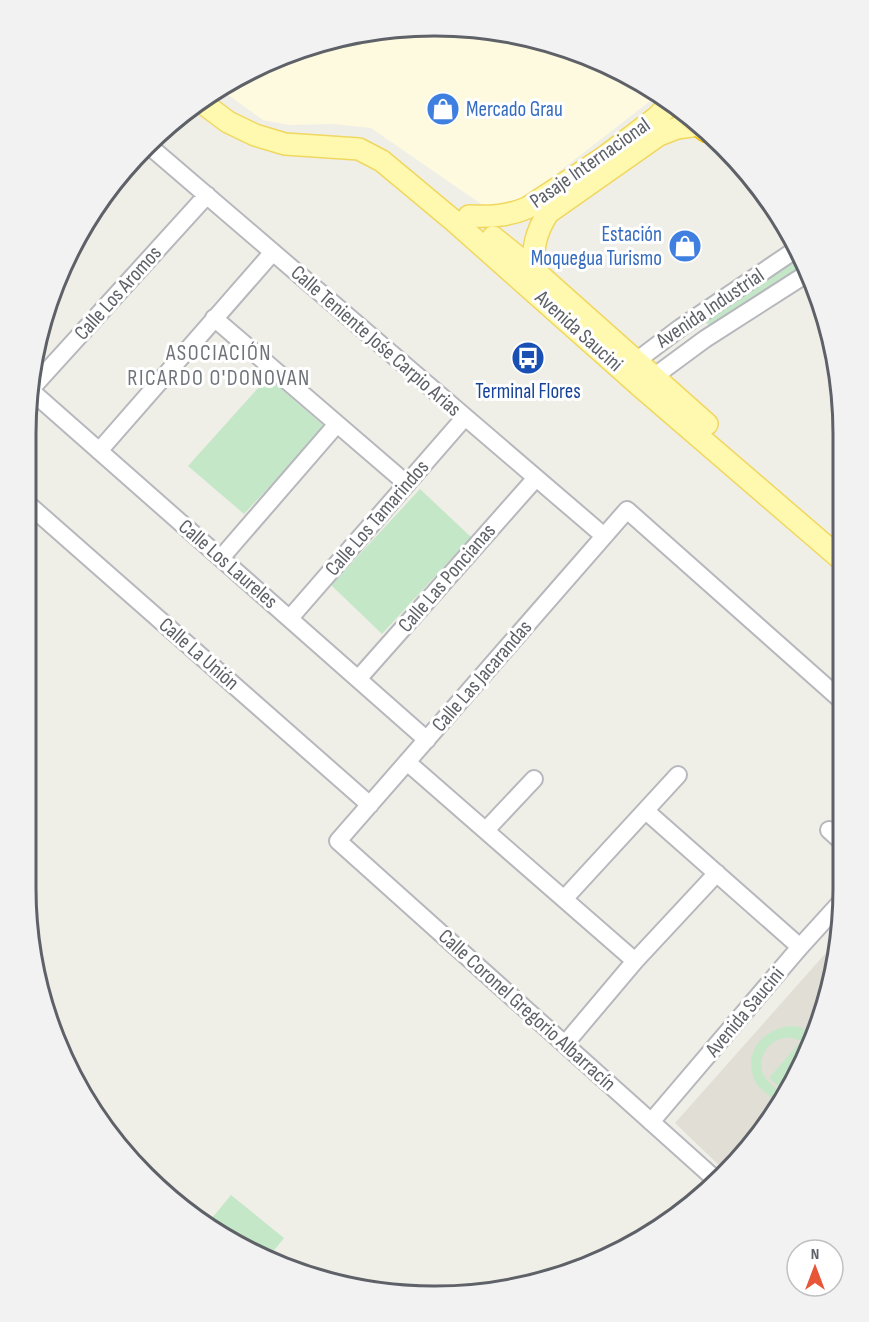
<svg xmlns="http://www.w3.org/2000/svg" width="869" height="1322" font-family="'Sofia Sans Condensed',sans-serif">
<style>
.commercial{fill:#fefadf}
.education{fill:#e0ded5}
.green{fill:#c4e7c8}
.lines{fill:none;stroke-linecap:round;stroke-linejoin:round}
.minor-casing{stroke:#b7b8bd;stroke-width:20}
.major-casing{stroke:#f0d760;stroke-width:24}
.highway-casing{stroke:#f4c203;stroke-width:27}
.minor{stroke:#fff;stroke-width:16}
.major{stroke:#fef9ae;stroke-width:21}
.highway{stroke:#fcec93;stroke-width:24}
.labels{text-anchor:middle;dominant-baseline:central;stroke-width:6;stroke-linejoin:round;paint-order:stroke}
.shop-label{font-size:21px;fill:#366cbe;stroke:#fff;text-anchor:start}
.street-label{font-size:21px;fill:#5e6167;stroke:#fff}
.transit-label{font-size:21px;fill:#164399;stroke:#fff}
.neighbourhood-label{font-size:22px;letter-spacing:1.5px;fill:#6f7379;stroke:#fff}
.rim{fill:none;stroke:#5e6167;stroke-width:3}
</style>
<rect width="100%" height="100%" fill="#f0efe7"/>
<!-- commercial -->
<path class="commercial" d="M408,26L488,29L566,47L639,80L659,94L515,206H484L371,128L334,124L289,125L263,120L220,89L254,68L329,39Z"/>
<!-- education -->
<path class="education" d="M840,937L801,1068L742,1157L725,1171L675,1123Z"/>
<!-- green -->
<path class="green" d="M801,254L807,268L713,327L701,320Z
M268,377L325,427L244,514L188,466Z
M420,489L471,537L382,634L331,585Z
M792,1026L801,1027L812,1034L808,1046C780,1022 749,1056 766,1079C771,1085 778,1090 784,1095L778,1103C770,1096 758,1089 754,1079C743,1050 765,1028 792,1026Z
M801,1041L808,1047L801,1068L785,1092L769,1078Z
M231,1195L284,1238L267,1259L207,1224Z"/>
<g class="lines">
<defs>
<path id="minor" d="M148,145L604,536
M214,318L407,484
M627,368L680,328L798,248
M644,384L705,339L808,273
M29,389L427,740
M30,390L207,195
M99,451L273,252
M28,504L370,805
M221,558L337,424
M290,618L465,417
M358,679L536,478
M407,762L635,961
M646,811L800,947
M486,830L534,779
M829,830L840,840
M564,899L678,775
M565,1044L635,961L717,873
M651,1122L800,947L840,903
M715,1179L338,841L627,510L841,700"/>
<path id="major" d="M200,101L228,122L255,135L285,144L359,149L382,161L454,221L641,387L842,560
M469,216C490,217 508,216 527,208L603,158L657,117L671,103
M493,237L534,270L707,424
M534,270C532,248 536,232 548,213L659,135L677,128L699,125"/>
<path id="highway" d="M692,118L707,130"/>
</defs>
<!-- minor casing -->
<use href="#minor" class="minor-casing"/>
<!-- major casing -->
<use href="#major" class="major-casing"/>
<!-- highway casing -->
<use href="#highway" class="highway-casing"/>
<!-- minor -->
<use href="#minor" class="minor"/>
<!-- major -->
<use href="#major" class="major"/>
<!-- highway -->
<use href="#highway" class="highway"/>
</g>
<!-- icons -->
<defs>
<symbol id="shop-disc" viewBox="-11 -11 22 22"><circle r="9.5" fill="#3f7fe0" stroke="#fff"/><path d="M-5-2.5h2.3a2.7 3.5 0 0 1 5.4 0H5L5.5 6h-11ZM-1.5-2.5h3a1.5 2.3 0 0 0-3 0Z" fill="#fff"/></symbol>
<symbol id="bus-disc" viewBox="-11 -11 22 22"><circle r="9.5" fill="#1a4fb4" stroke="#fff"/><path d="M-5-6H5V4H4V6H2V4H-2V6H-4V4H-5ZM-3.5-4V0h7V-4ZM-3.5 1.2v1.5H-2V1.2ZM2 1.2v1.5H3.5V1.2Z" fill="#fff"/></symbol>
</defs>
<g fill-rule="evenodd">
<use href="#shop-disc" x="424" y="90" width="38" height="38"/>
<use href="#shop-disc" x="666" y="227" width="38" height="38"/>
<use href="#bus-disc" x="509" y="339" width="38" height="38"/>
</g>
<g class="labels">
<!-- shop labels -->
<g class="shop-label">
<text x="466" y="109">Mercado Grau</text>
<text x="662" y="234" text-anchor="end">Estación<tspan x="662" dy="24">Moquegua Turismo</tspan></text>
</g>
<!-- street labels -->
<g class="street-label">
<text transform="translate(590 163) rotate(-35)">Pasaje Internacional</text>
<text transform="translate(118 293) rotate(-48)">Calle Los Aromos</text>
<text transform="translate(710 308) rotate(-34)">Avenida Industrial</text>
<text transform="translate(579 331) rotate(42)">Avenida Saucini</text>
<text transform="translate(376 341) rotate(41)">Calle Teniente Jośe Carpio Arias</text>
<text transform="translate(377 518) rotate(-49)">Calle Los Tamarindos</text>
<text transform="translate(228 564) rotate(41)">Calle Los Laureles</text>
<text transform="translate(447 578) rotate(-49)">Calle Las Poncianas</text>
<text transform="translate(199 654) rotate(41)">Calle La Unión</text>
<text transform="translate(482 676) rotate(-49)">Calle Las Jacarandas</text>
<text transform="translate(527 1010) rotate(42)">Calle Coronel Gregorio Albarracín</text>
<text transform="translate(745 1012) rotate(-50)">Avenida Saucini</text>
</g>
<!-- transit labels -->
<g class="transit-label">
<text x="528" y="391">Terminal Flores</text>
</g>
<!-- neighbourhood labels -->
<g class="neighbourhood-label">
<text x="219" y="353">ASOCIACIÓN<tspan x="219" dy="25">RICARDO O'DONOVAN</tspan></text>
</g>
</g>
<!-- crop -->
<path d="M0 0H869V1322H0ZM434 36H435A398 398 0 0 1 833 434V888A398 398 0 0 1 435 1286H434A398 398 0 0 1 36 888V434A398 398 0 0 1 434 36Z" fill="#f2f2f3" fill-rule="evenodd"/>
<path class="rim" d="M434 36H435A398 398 0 0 1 833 434V888A398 398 0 0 1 435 1286H434A398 398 0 0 1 36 888V434A398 398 0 0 1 434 36Z"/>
<!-- north arrow -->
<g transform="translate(815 1268)"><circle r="28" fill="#ffffff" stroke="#bfc0c2" stroke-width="1.5"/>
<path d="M0-4.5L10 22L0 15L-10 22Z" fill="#e75636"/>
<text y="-9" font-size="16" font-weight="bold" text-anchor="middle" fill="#5e6167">N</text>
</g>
</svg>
